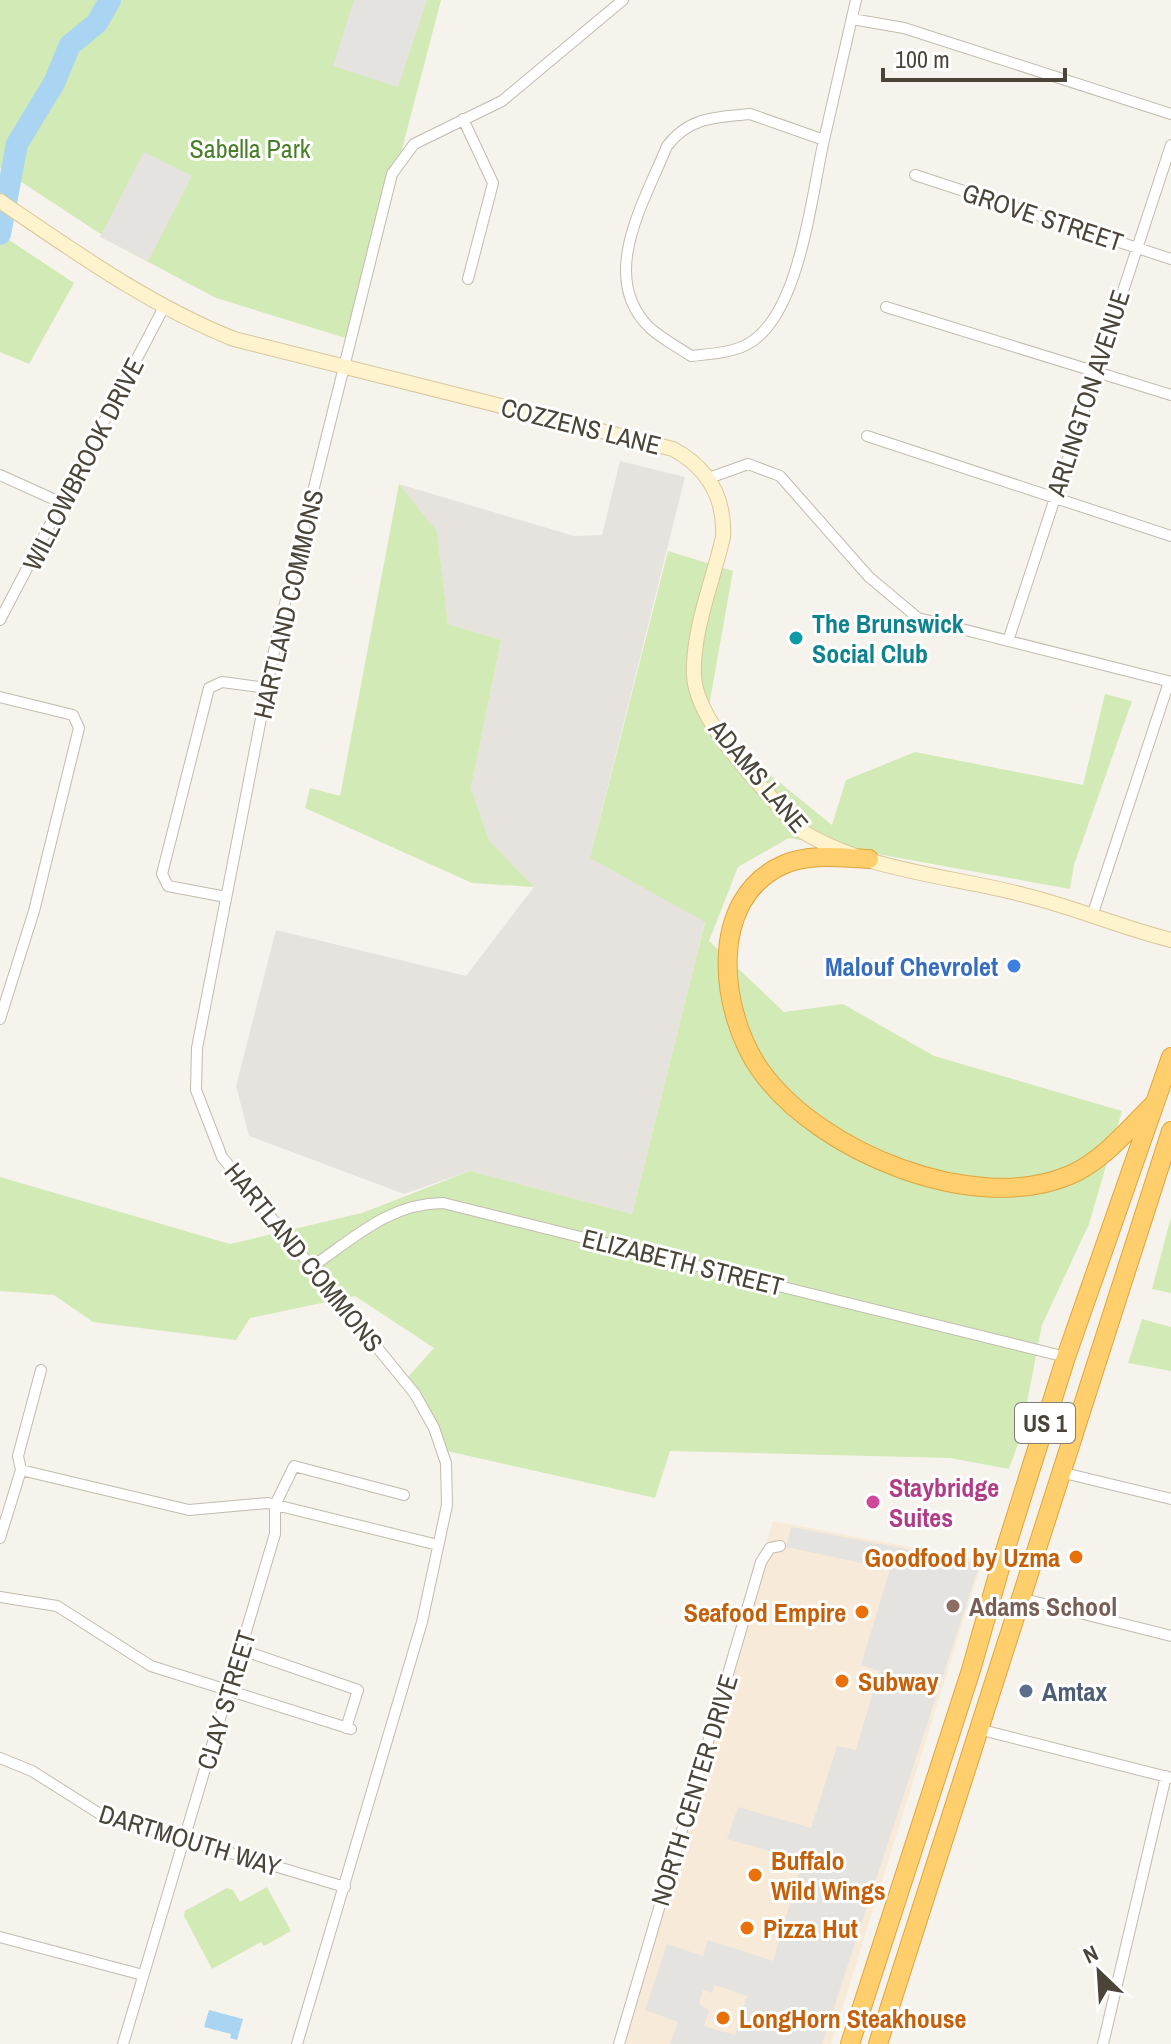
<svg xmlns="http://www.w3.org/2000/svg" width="1171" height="2044" font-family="'Archivo Narrow',sans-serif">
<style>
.commercial{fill:#f7ead8}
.industrial{fill:#e6e2dd}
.green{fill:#d2eab5}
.parking{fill:#e5e3e0;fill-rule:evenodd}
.water{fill:#a9d4f2}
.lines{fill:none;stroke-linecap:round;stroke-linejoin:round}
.river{stroke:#a9d4f2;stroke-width:22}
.street-casing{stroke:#c2bbae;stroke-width:12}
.secondary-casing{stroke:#d6c79b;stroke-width:16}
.highway-casing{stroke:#e0a43c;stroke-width:20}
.street{stroke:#fff;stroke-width:10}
.secondary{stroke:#fff3cd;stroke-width:14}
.highway{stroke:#ffcf6e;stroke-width:18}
.culture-dot{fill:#0f9aa8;stroke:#fff;stroke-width:3}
.shop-dot{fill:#3f7fe0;stroke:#fff;stroke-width:3}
.hotel-dot{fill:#d1479c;stroke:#fff;stroke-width:3}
.food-dot{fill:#e8710a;stroke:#fff;stroke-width:3}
.education-dot{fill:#8d6e63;stroke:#fff;stroke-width:3}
.service-dot{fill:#5c6f8a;stroke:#fff;stroke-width:3}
.labels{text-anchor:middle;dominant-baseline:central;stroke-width:6;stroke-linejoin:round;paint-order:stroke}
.shield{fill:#fff;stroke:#817c74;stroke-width:2}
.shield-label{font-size:24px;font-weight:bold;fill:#4b4439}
.park-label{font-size:26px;fill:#4a7f2a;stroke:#fff}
.street-label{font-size:26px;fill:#4b4439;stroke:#fff}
.culture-label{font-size:26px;font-weight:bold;fill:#0d838f;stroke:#fff;text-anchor:start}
.shop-label{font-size:26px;font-weight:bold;fill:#366cbe;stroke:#fff;text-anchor:end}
.hotel-label{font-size:26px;font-weight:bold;fill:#b23c85;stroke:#fff;text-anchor:start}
.food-label{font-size:26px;font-weight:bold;fill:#c56008;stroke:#fff;text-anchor:start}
.education-label{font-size:26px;font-weight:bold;fill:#785e54;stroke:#fff;text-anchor:start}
.service-label{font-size:26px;font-weight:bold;fill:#4e5e75;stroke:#fff;text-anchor:start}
</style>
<rect width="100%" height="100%" fill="#f6f3ec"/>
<!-- commercial -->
<path class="commercial" d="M773,1521L982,1561L831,2044H620Z"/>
<!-- industrial -->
<path class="industrial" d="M620,461L685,477L590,858L705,921L632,1214L470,1171L404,1194L249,1136L236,1086L276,930L466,976L534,887L489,840L471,788L501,640L448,624L437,531L399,484L574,536L602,535Z"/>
<!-- green -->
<path class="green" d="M0,0H441L352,340L216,298L122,248L0,168Z
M0,234L74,283L29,364L0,352Z
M399,484L437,531L448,624L501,640L471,788L489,840L534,887L472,883L305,808L310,788L340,796Z
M668,551L733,571L706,723L832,825L846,780L915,752L1083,785L1105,694L1132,701L1074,865L1070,889L789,838L738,867L709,941L784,1012L843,1004L934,1056L1122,1111L1089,1224L1042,1325L1020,1438L1009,1469L950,1458L670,1451L655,1498L447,1451L408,1377L434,1348L355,1296L250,1318L236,1340L93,1322L54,1295L0,1291V1177L230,1244L362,1213L470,1171L632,1214L705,922L590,858Z
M1171,1217V1293L1152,1289Z
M1142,1319L1171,1327V1371L1128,1363Z
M267,1887L291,1931L264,1946L261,1942L212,1969L184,1916L185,1911L227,1888L233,1890L240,1902Z"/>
<!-- parking -->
<path class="parking" d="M354,0H427L398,87L333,66Z
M144,152L192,176L148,261L100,237Z
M791,1527L980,1563L822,2044H670L678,2022L645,2010L667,1944L703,1956L708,1940L773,1961L803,1860L727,1839L738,1807L811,1828L837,1746L856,1750L879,1671L861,1665L890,1569L786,1547ZM715,1985L747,1996L735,2035L704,2026L709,2010L699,2004L703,1990L712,1993Z"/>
<!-- water -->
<path class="water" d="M209,2010L243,2019L237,2040L230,2038L231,2034L204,2027Z"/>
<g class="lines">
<!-- river -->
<path class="river" d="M0,234L17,144L54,83L70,45L97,23L110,0"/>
<defs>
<path id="street" d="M852,19L904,28L1171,114
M750,114L824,140C811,196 800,318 746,345C730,353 709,354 691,356C678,347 662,339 650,328C597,277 645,201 667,146C689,117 716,117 750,114Z
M463,119L493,183L468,279
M824,140L856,0
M915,175L1171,259
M886,307L1171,395
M867,436L1171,536
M0,475L62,503
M709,478L748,464L780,476L869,577L918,618L1171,682
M0,620L164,307
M1008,641L1171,145
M0,697L73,715L79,728L34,911L0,1019
M226,897L168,886L162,874L209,688L222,682L267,688
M1093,913L1169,682
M313,1266C355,1237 391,1203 443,1203L1066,1357
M21,1470L189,1510L268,1503L438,1545
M1060,1472L1171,1499
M0,1538L21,1470L18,1456L41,1370
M0,1597L57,1606L151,1666L351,1729
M1020,1598L1171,1636
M242,1650L358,1690L346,1728
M978,1729L1171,1778
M0,1758L32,1771L100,1814L345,1887
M0,1937L143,1975
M123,2044L275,1534V1505L294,1466L404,1495
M297,2044L422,1622L447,1505L446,1463L434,1428L415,1394L222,1157L196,1090L197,1048L277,636L392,174L414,144L502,101L623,0
M619,2044L761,1562L770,1548L780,1546
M1103,2044L1166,1776"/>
<path id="secondary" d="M0,201C75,252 149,305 234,339L673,449C708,468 725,497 723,537C713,581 692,631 694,676C697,726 766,788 796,827C858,870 952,876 1024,895C1074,907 1122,928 1171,940"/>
<path id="highway" d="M869,859C842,858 811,853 785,864C705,898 720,1014 761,1071C819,1152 974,1216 1070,1175C1104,1160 1127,1130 1153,1105
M850,2044L971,1670L1004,1554L1066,1357L1171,1057
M878,2044L1171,1131"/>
</defs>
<!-- street casing -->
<use href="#street" class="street-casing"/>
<!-- secondary casing -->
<use href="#secondary" class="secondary-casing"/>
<!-- highway casing -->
<use href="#highway" class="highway-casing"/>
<!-- street -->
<use href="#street" class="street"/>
<!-- secondary -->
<use href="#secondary" class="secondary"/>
<!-- highway -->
<use href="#highway" class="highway"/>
</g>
<!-- markers -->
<circle class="culture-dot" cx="796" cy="638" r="8"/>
<circle class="shop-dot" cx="1014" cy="966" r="8"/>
<circle class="hotel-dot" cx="873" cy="1502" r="8"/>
<g class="food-dot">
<circle cx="1076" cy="1557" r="8"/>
<circle cx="862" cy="1612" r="8"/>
<circle cx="842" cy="1681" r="8"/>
<circle cx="755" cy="1875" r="8"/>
<circle cx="747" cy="1928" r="8"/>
<circle cx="723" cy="2018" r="8"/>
</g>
<circle class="education-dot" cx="953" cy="1606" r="8"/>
<circle class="service-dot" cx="1026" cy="1691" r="8"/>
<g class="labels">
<!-- shield labels -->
<rect class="shield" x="1015" y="1403" width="60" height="40" rx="6"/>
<g class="shield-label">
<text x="1045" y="1423">US 1</text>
</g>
<!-- park labels -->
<g class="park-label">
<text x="250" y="148">Sabella Park</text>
</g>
<!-- street labels -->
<g class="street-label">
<text transform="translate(1043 217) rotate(18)">GROVE STREET</text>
<text transform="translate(1088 393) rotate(-72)">ARLINGTON AVENUE</text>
<text transform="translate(581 426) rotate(14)">COZZENS LANE</text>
<text transform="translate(83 464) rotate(-63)">WILLOWBROOK DRIVE</text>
<text transform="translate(288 604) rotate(-77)">HARTLAND COMMONS</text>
<text transform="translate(759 776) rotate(50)">ADAMS LANE</text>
<text transform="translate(304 1257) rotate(51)">HARTLAND COMMONS</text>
<text transform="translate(683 1262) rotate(14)">ELIZABETH STREET</text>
<text transform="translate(226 1700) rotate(-73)">CLAY STREET</text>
<text transform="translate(694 1790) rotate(-73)">NORTH CENTER DRIVE</text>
<text transform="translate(190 1840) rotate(17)">DARTMOUTH WAY</text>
</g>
<!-- culture labels -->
<g class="culture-label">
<text x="812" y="623">The Brunswick<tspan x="812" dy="30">Social Club</tspan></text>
</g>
<!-- shop labels -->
<g class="shop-label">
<text x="998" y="966">Malouf Chevrolet</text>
</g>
<!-- hotel labels -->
<g class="hotel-label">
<text x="889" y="1487">Staybridge<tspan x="889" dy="30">Suites</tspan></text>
</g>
<!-- food labels -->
<g class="food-label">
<text x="1060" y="1557" text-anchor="end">Goodfood by Uzma</text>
<text x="846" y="1612" text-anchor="end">Seafood Empire</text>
<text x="858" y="1681">Subway</text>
<text x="771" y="1860">Buffalo<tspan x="771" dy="30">Wild Wings</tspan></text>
<text x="763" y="1928">Pizza Hut</text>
<text x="739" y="2018">LongHorn Steakhouse</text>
</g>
<!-- education labels -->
<g class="education-label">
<text x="969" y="1606">Adams School</text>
</g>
<!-- service labels -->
<g class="service-label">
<text x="1042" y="1691">Amtax</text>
</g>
</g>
<!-- north arrow -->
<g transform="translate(1099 1972) rotate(335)" stroke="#ffffff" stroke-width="6" paint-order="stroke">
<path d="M0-6L14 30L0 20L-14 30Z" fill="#4b4439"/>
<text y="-12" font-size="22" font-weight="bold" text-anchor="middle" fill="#4b4439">N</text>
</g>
<!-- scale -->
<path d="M883 68v12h182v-12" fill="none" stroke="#4b4439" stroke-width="4"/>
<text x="895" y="68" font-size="24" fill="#4b4439" stroke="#ffffff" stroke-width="6" paint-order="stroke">100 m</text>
</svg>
